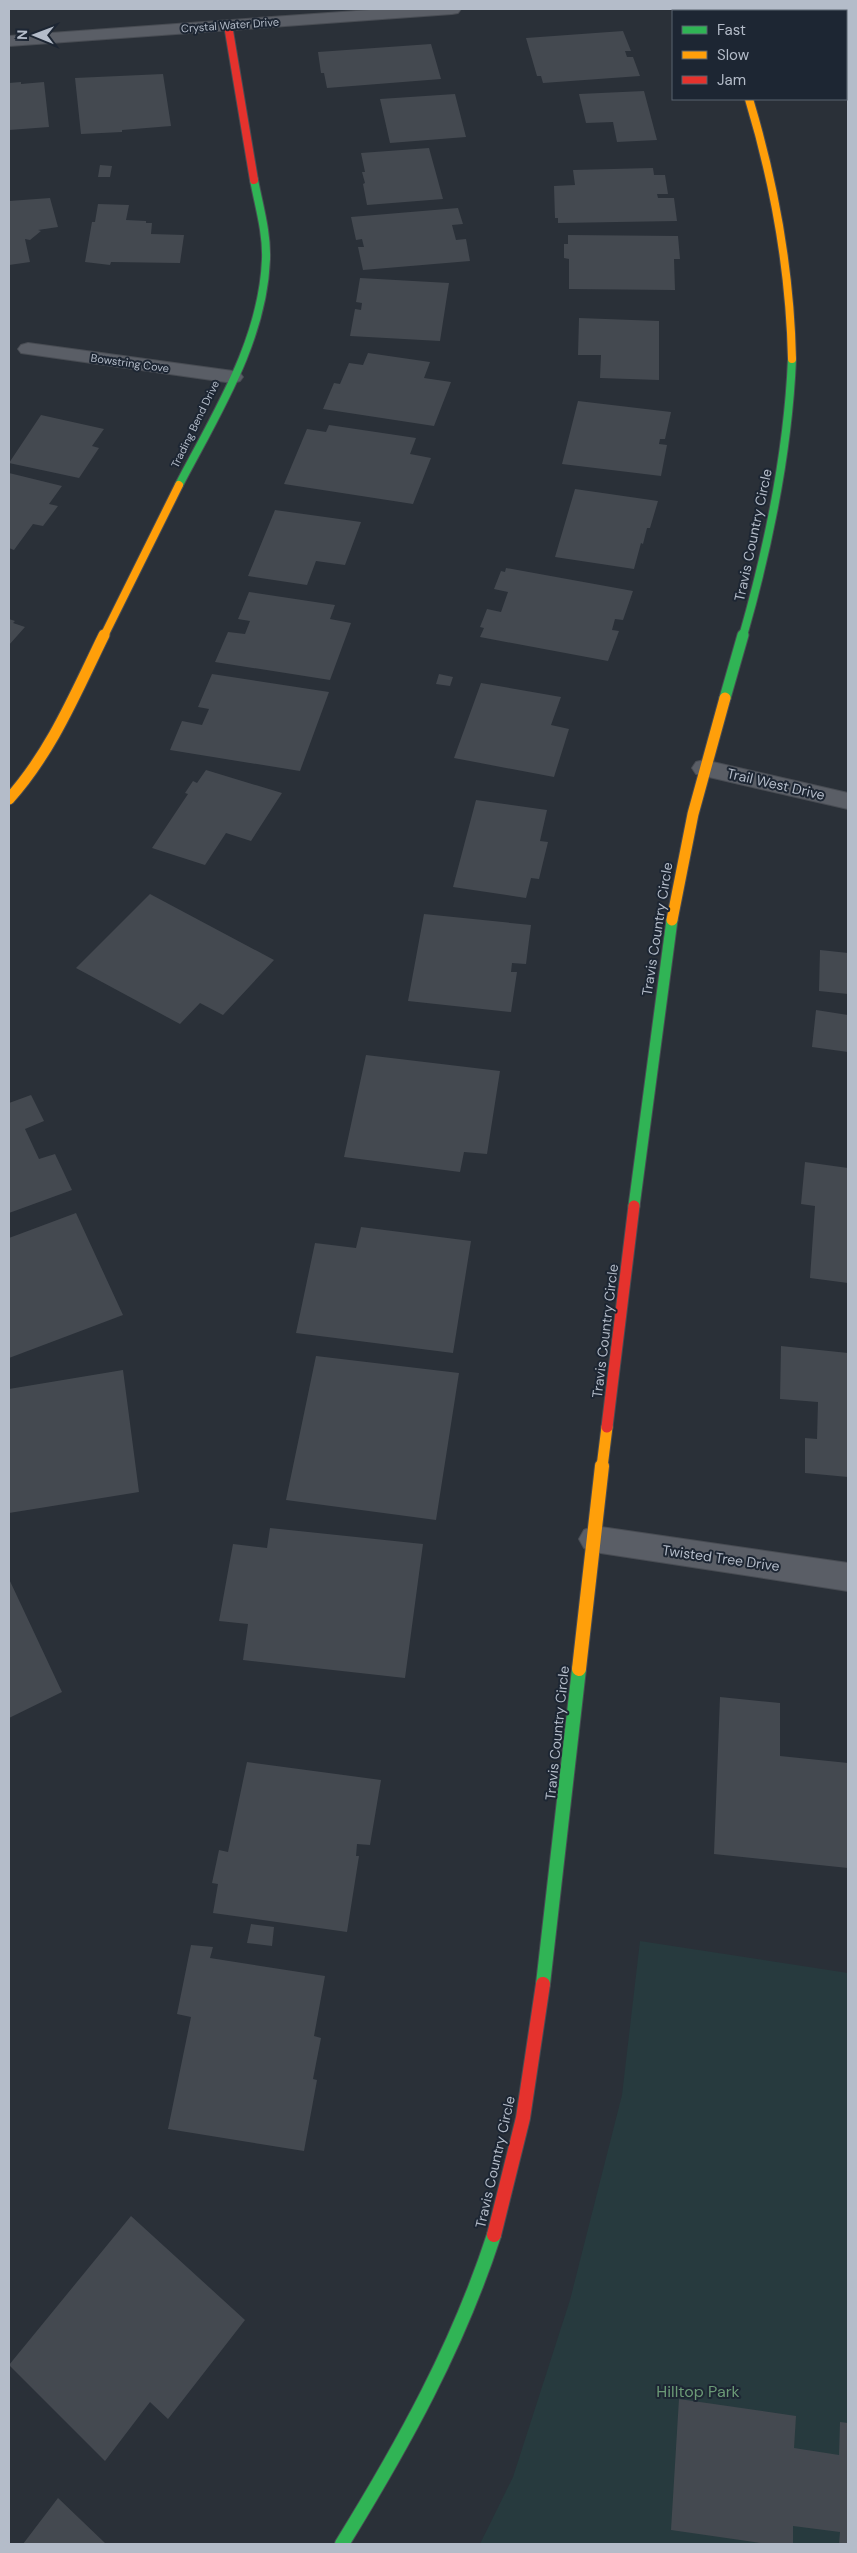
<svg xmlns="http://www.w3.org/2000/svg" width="857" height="2553" font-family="'DM Sans',sans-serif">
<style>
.green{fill:#273a3e}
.building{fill:#444950}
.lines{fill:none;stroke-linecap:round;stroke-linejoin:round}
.street-casing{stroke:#484c53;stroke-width:2}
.fast-far2-casing{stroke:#484c53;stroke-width:10}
.fast-far1-casing{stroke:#484c53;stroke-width:13}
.fast-casing{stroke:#484c53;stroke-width:16}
.slow-far2-casing{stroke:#484c53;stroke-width:10}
.slow-far1-casing{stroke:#484c53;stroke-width:13}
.slow-casing{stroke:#484c53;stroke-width:16}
.jam-far2-casing{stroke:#484c53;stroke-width:10}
.jam-far1-casing{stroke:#484c53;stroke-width:13}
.jam-casing{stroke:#484c53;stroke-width:16}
.street{fill:#5a5e66;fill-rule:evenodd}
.fast-far2{stroke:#30b455;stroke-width:8}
.fast-far1{stroke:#30b455;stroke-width:11}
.fast{stroke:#30b455;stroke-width:14}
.slow-far2{stroke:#ff9f0a;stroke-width:8}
.slow-far1{stroke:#ff9f0a;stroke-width:11}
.slow{stroke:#ff9f0a;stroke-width:14}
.jam-far2{stroke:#e5322d;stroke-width:8}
.jam-far1{stroke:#e5322d;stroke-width:11}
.jam{stroke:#e5322d;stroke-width:14}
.labels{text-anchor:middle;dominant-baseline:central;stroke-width:4;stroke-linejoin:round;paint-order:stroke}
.far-street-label{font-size:11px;fill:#b4bcc9;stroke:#1d2633}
.street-label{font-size:14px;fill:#b4bcc9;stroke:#1d2633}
.near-park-label{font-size:16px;fill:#6b9a76;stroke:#1d2633}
</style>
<rect width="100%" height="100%" fill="#2a3038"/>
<!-- green -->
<path class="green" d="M640,1941L848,1973V2544H480L513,2477L570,2300L622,2095Z"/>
<!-- building -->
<path class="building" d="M623,31L631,51H625L627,57H633L640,76L543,83L541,76H537L526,38Z
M431,44L441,79L327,88L324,73H321L318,52Z
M163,74L171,126L122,130V132L81,134L75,78Z
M21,82V84L44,82L49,127L9,130V83Z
M644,91L657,140L617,142L613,122L586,123L579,94Z
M455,94L466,137L390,143L380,99Z
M429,148L443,199L367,205L363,184L365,183L362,172H365L361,153Z
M100,165L112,166L110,177H98Z
M653,168L654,175H665L668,194H657L658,198H674L677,221L558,223V218H555L554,186L575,185L573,170Z
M50,198L58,227L38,230L41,231L30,240L25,239L30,262L9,265V201Z
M98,204L129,205L126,220L146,221V223H152L151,234L184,235L180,263L111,262L110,265L85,262L92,222H95Z
M458,208L463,224L452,225L456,240L466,239L470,261L363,270L358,247H364L362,239L356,240L351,217Z
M568,235L678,236L680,259H674L675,290L569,289V259L564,258V244H568Z
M360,278L449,283L440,341L350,336L355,309L361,310L362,303L356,302Z
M579,318L659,321V380L600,378L601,355H578Z
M368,353L430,362L424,378L451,382L434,426L323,409L334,383L340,384L349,363L363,365Z
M578,401L671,412L665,439H660L659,444L667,445L661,476L562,464Z
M41,415L104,429L92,446L99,448L79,478L9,463Z
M329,425L416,438L410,454L431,458L413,504L284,484L307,429L326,432Z
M9,473L62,486L49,504L58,506L43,526L33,524L14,550L9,548Z
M575,489L658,501L650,528H647L643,544L641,543L634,569L555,557Z
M275,510L361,522L345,565L316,561L307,585L248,576Z
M506,568L633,591L623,620L615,619L612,630L619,631L608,661L480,637L484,628L480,627L487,609L501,612L508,592L494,589L501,571L505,572Z
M249,592L335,605L330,619L351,623L330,680L215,662L228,632L245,634L250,621L238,619Z
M9,619L15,621L13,623L25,627L9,645Z
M212,674L329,692L300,771L170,750L182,721L202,725L209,709L198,707Z
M439,674L453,677L450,686L436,684Z
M481,683L561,697L551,725L569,729L554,777L454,758Z
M206,770L282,793L251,841L226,833L205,865L152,848L188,794L185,793L193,781L197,783Z
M476,800L547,810L540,841L548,842L539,879L531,878L526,898L453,887Z
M150,894L274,960L223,1015L200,1003L180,1024L76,968Z
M424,914L531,925L526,964L512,963L511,972H517L511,1012L408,1001Z
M820,950L848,953V994L819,991Z
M816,1010L848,1015V1052L812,1047Z
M366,1055L500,1071L487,1154L464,1152L460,1172L344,1157Z
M31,1095L44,1121L25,1129L39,1159L55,1154L72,1190L9,1213V1103Z
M805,1162L848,1168V1283L810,1278L815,1206L801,1204Z
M76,1213L123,1315L9,1358V1238Z
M361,1227L471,1241L453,1353L296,1333L315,1243L356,1248Z
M781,1346L848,1353V1477L805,1473V1438L817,1439L818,1402L780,1399Z
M316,1356L459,1373L436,1520L286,1500Z
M123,1370L139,1492L9,1513V1389Z
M270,1528L423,1544L405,1678L243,1660L248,1624L219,1621L233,1544L267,1548Z
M9,1579L62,1692L9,1718Z
M720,1697L780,1703V1756L848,1763V1868L714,1854Z
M247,1762L381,1780L370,1845L357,1844L356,1856H359L347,1932L213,1913L218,1884L212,1883L219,1850L228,1852Z
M251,1924L274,1927L272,1946L247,1943Z
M191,1945L213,1947L210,1958L325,1976L314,2036L321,2038L313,2079L317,2080L304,2151L168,2129L191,2017L177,2014Z
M131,2216L245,2320L168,2419L150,2402L105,2461L9,2365Z
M679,2399L796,2416L794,2448L839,2455L840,2422L848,2423V2544H839L840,2532L793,2526V2544H768L671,2530Z
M58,2498L106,2544H23Z"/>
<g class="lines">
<defs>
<path id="street" d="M384,9H461L458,13L452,14L9,46V36Z
M28,343L233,371L240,373L243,377L240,381L233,383L21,353L18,349L21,345Z
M704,760L848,793V809L696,774L692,768L696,762Z
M594,1526L848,1563V1591L594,1552L584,1548L579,1539L584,1530Z"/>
<path id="fast-far2" d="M712,9L713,11
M179,485C216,414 263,341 266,259C267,233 259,206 254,180
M743,636C769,545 788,454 792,359"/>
<path id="fast-far1" d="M725,698L743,635
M634,1206L672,920"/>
<path id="fast" d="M543,1984L579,1669
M342,2544C403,2445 458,2346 494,2235"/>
<path id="slow-far2" d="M749,99C775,185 790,270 792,359
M104,636L179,485"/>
<path id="slow-far1" d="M9,799C52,751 76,692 104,635
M672,920L693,814L725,698
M602,1467L607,1427"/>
<path id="slow" d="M579,1669L602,1466"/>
<path id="jam-far2" d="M228,25L254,180"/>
<path id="jam-far1" d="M607,1427L634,1206"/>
<path id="jam" d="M494,2235L523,2118L543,1984"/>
</defs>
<!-- street casing -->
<use href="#street" class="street-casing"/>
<!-- fast-far2 casing -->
<use href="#fast-far2" class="fast-far2-casing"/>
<!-- fast-far1 casing -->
<use href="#fast-far1" class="fast-far1-casing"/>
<!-- fast casing -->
<use href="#fast" class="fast-casing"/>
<!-- slow-far2 casing -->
<use href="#slow-far2" class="slow-far2-casing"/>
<!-- slow-far1 casing -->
<use href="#slow-far1" class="slow-far1-casing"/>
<!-- slow casing -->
<use href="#slow" class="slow-casing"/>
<!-- jam-far2 casing -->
<use href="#jam-far2" class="jam-far2-casing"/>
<!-- jam-far1 casing -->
<use href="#jam-far1" class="jam-far1-casing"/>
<!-- jam casing -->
<use href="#jam" class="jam-casing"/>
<!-- street -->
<use href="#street" class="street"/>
<!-- fast-far2 -->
<use href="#fast-far2" class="fast-far2"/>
<!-- fast-far1 -->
<use href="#fast-far1" class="fast-far1"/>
<!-- fast -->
<use href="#fast" class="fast"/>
<!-- slow-far2 -->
<use href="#slow-far2" class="slow-far2"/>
<!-- slow-far1 -->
<use href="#slow-far1" class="slow-far1"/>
<!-- slow -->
<use href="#slow" class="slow"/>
<!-- jam-far2 -->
<use href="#jam-far2" class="jam-far2"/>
<!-- jam-far1 -->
<use href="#jam-far1" class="jam-far1"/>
<!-- jam -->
<use href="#jam" class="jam"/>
</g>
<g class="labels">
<!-- far-street labels -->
<g class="far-street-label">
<text transform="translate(230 25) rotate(-4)">Crystal Water Drive</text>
<text transform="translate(130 363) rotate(8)">Bowstring Cove</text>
<text transform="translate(195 424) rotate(-64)">Trading Bend Drive</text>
</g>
<!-- street labels -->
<g class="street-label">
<text transform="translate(753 535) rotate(-78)">Travis Country Circle</text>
<text transform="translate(776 784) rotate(13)">Trail West Drive</text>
<text transform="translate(657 929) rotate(-81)">Travis Country Circle</text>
<text transform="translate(605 1331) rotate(-83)">Travis Country Circle</text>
<text transform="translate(721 1558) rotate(8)">Twisted Tree Drive</text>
<text transform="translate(557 1733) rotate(-84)">Travis Country Circle</text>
<text transform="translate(495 2162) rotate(-77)">Travis Country Circle</text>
</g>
<!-- near-park labels -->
<g class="near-park-label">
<text x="698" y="2391">Hilltop Park</text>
</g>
</g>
<!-- border -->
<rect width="857" height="2553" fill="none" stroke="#b4bcc9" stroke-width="20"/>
<!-- legend -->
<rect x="672" y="10" width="175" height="90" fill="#1d2633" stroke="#59626f"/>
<rect x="682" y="26" width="25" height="8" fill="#30b455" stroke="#59626f"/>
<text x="717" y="35" font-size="15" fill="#b4bcc9">Fast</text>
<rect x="682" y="51" width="25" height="8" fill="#ff9f0a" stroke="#59626f"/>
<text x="717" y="60" font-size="15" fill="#b4bcc9">Slow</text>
<rect x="682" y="76" width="25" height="8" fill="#e5322d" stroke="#59626f"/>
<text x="717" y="85" font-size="15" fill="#b4bcc9">Jam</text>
<!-- north arrow -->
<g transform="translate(35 35) rotate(271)" stroke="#1d2633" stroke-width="4" paint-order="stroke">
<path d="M0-4L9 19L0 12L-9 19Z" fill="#b4bcc9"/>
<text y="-8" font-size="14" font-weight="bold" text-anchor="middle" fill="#b4bcc9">N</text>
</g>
</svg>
